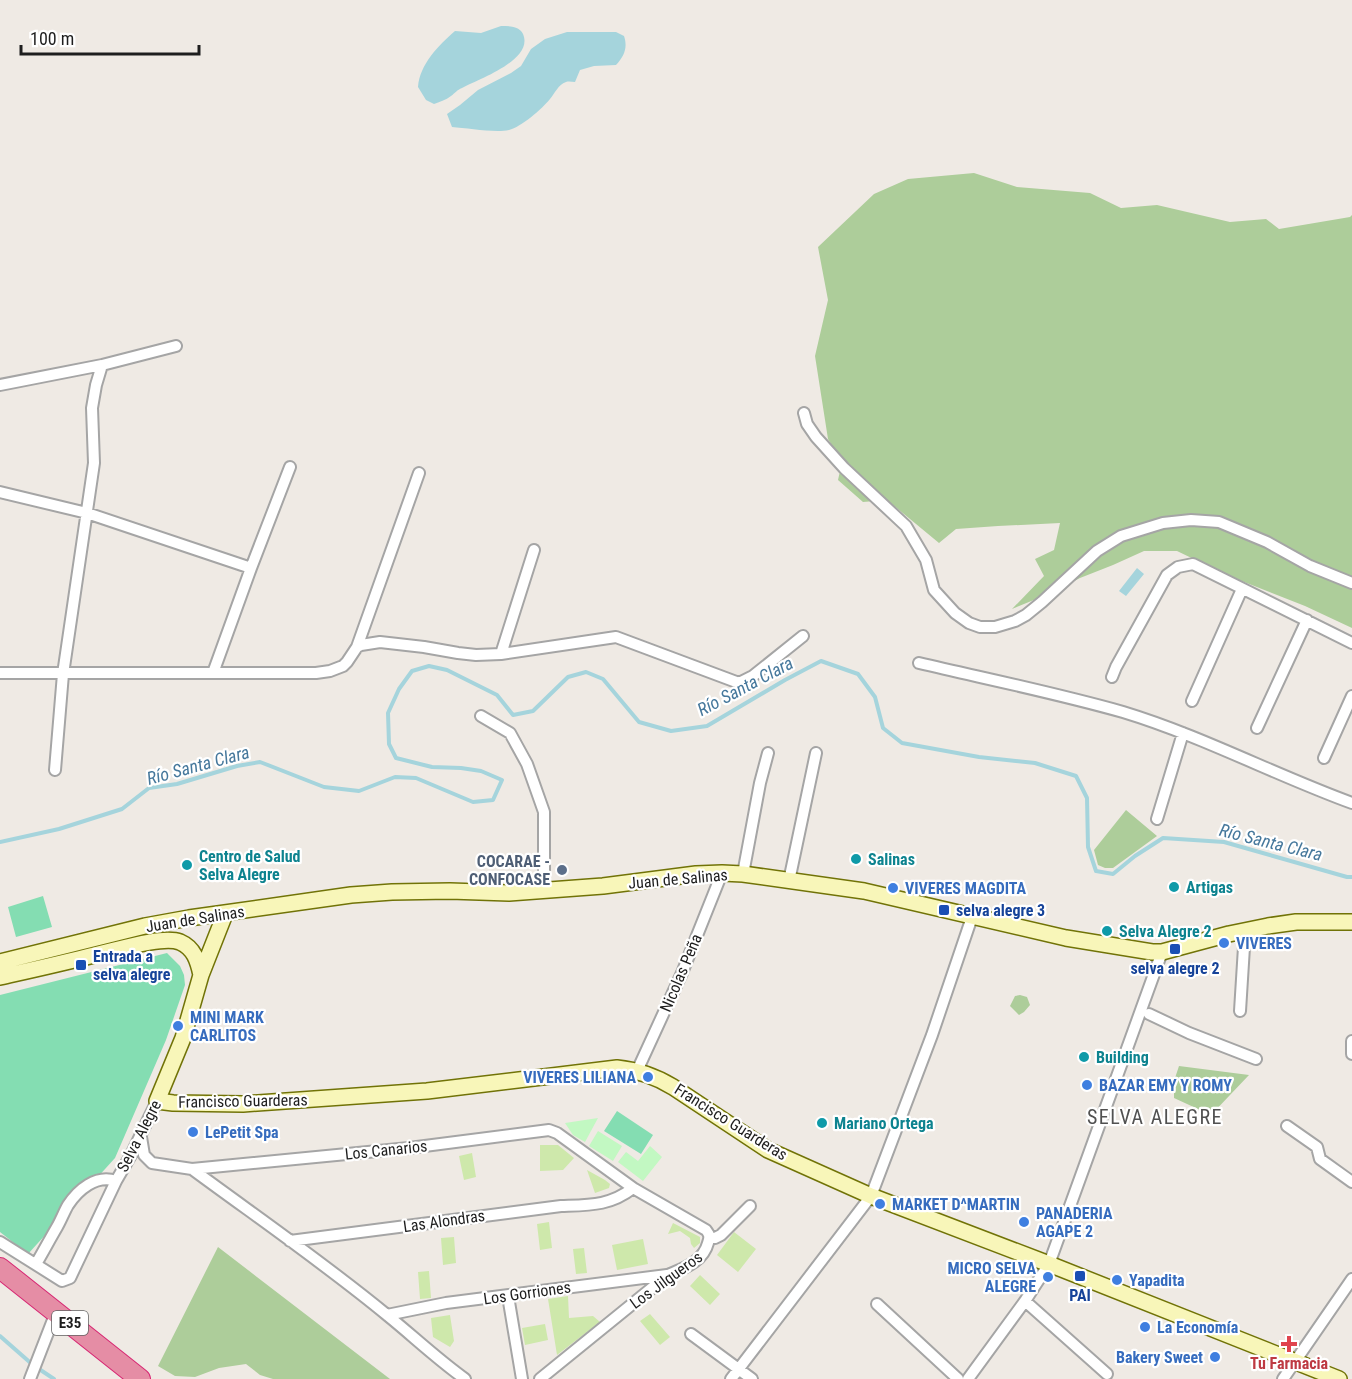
<svg xmlns="http://www.w3.org/2000/svg" width="1352" height="1379" font-family="'Roboto Condensed',sans-serif">
<style>
.grass{fill:#cee8ab}
.forest{fill:#adcd9a}
.park{fill:#c2f8c2}
.pitch{fill:#84ddb2}
.water{fill:#a5d4dc}
.lines{fill:none;stroke-linecap:round;stroke-linejoin:round}
.stream{stroke:#a5d4dc;stroke-width:4}
.street-casing{stroke:#a5a5a5;stroke-width:14}
.secondary-casing{stroke:#717307;stroke-width:18}
.highway-casing{stroke:#d72773;stroke-width:22}
.street{stroke:#fff;stroke-width:10}
.secondary{stroke:#f8f6b9;stroke-width:15}
.highway{stroke:#e58da5;stroke-width:20}
.culture-dot{fill:#0f9aa8;stroke:#fff;stroke-width:2}
.service-dot{fill:#5c6f8a;stroke:#fff;stroke-width:2}
.shop-dot{fill:#3f7fe0;stroke:#fff;stroke-width:2}
.transit-dot{fill:#1a4fb4;stroke:#fff;stroke-width:2}
.health-dot{fill:#e0444e;stroke:#fff;stroke-width:2}
.labels{text-anchor:middle;dominant-baseline:central;stroke-width:4.5;stroke-linejoin:round;paint-order:stroke}
.shield{fill:#fff;stroke:#626262;stroke-width:1.5}
.shield-label{font-size:15px;font-weight:bold;fill:#1e1e1e}
.culture-label{font-size:16px;font-weight:bold;fill:#0d838f;stroke:#fff;text-anchor:start}
.service-label{font-size:16px;font-weight:bold;fill:#4e5e75;stroke:#fff;text-anchor:end}
.street-label{font-size:16px;fill:#1e1e1e;stroke:#fff}
.shop-label{font-size:16px;font-weight:bold;fill:#366cbe;stroke:#fff;text-anchor:start}
.transit-label{font-size:16px;font-weight:bold;fill:#164399;stroke:#fff;text-anchor:start}
.health-label{font-size:16px;font-weight:bold;fill:#be3a42;stroke:#fff}
.water-label{font-size:18px;font-style:italic;fill:#46789c;stroke:#fff}
.quarter-label{font-size:20px;letter-spacing:1.5px;fill:#515151;stroke:#fff}
</style>
<rect width="100%" height="100%" fill="#efeae4"/>
<!-- grass -->
<path class="grass" d="M540,1145H558L574,1158L563,1170L540,1171Z
M472,1153L476,1177L464,1180L459,1156Z
M587,1170L605,1180L610,1184L609,1188L595,1193Z
M549,1222L552,1248L540,1250L537,1224Z
M673,1223L700,1237V1243L694,1248L691,1244L690,1238L680,1231L668,1234Z
M734,1232L756,1249L738,1272L717,1255Z
M454,1237L456,1263L443,1265L441,1238Z
M643,1239L648,1264L617,1270L612,1245Z
M584,1248L587,1273L576,1274L573,1249Z
M429,1271L431,1298L420,1299L418,1272Z
M700,1275L720,1294L710,1305L690,1286Z
M568,1296L569,1318L593,1316L600,1322L557,1355L548,1299Z
M650,1314L670,1337L660,1345L640,1321Z
M450,1315L454,1341L450,1347L433,1337L431,1318Z
M545,1324L548,1340L525,1345L522,1328Z"/>
<!-- forest -->
<path class="forest" d="M974,173L1017,187L1090,193L1121,208L1157,205L1230,222L1266,219L1279,229L1350,217L1352,215V628L1305,606L1229,576L1177,551H1144L1113,565L1080,578L1051,593L1012,609L1044,576L1035,559L1054,550L1060,523L998,526L956,529L939,543L887,500L863,502L838,480L842,462L828,439L815,356L828,300L818,247L874,194L908,179Z
M1126,810L1157,836L1113,868H1105L1098,865L1094,850Z
M1020,995L1027,997L1030,1005L1024,1012L1019,1015L1010,1006L1015,996Z
M1179,1066L1249,1075L1211,1115L1174,1098V1081Z
M218,1247L390,1379H273L260,1375L246,1364L219,1368L195,1377L175,1376L158,1366Z"/>
<!-- park -->
<path class="park" d="M598,1118L585,1142L573,1135L565,1123Z
M598,1131L622,1146L613,1161L589,1146Z
M650,1146L662,1157L643,1181L618,1162L626,1152L638,1161Z"/>
<!-- pitch -->
<path class="pitch" d="M43,896L52,927L16,937L8,907Z
M167,953L180,966L184,975L185,985L166,1040L115,1158L28,1254L0,1232V995Z
M617,1111L653,1135L641,1154L604,1131Z"/>
<!-- water -->
<path class="water" d="M501,26C510,26 522,26 524,37C530,61 479,79 462,88C457,90 455,93 451,96C446,100 439,102 434,104L426,100L418,87C420,64 438,46 455,31L481,33Z
M567,32H616L624,36C628,48 624,56 616,65L594,66L580,70L575,82C572,82 569,81 566,82C558,85 555,93 550,99C542,109 521,127 509,130C495,133 467,128 452,127L447,114L460,105L478,90L511,73L521,66L531,49L545,39Z
M1137,568L1144,574L1126,596L1119,591Z"/>
<g class="lines">
<!-- stream -->
<path class="stream" d="M0,842L59,829L122,809L149,788L177,784L237,766L260,762L324,787L359,791L395,777L416,778L473,802L493,800L502,780L481,771L461,768L432,767L396,758L389,744L388,713L399,689L412,671L429,666L447,670L497,695L513,715L533,711L568,677L586,672L603,679L639,722L671,731L707,726L785,680L821,661L858,674L875,697L883,728L902,743L979,757L1035,763L1076,776L1087,798L1088,847L1096,871L1113,874L1135,856L1163,838L1224,842L1347,877H1352
M0,1336L33,1365L54,1379"/>
<defs>
<path id="street" d="M0,385L102,365L176,346
M804,413L807,424L816,437L844,468L906,526L926,560L934,590L955,613L969,623L980,627H995L1015,621L1026,615L1042,602L1097,551L1121,536L1163,523L1191,520L1219,522L1267,542L1310,566L1352,583
M0,492L87,513L251,568
M357,647L419,473
M501,654L534,550
M919,663C987,679 1056,693 1123,712C1202,736 1275,775 1352,803
M0,673H316L330,671L343,666L347,662L357,647L361,645L380,642L424,647L458,653L476,655L501,654L616,637L739,683L753,676L803,636
M213,673L251,568L290,467
M1112,677L1116,667L1167,575L1178,567L1193,564L1352,643
M1192,701L1242,589
M481,716L510,733L527,764L544,812V891
M1257,728L1307,620
M1324,758L1352,696
M55,770L63,674L94,463L92,408L96,385L102,365
M1157,819L1183,733
M743,874L760,783L768,753
M789,881L816,753
M1240,1011L1245,931
M1149,1014L1189,1033L1256,1059
M1352,1041V1054
M637,1071L682,973L722,873
M1287,1126L1317,1147L1320,1159L1352,1182
M141,1137L144,1155L152,1163L192,1169L409,1148L549,1130L557,1133L633,1188
M192,1169C257,1217 324,1263 387,1315C413,1336 437,1359 465,1379
M710,1238H715L721,1235L750,1206
M290,1241L561,1206C589,1205 610,1206 633,1188L706,1230C710,1235 710,1237 708,1243C703,1262 684,1268 668,1275L540,1379
M0,1242L62,1281L70,1278L116,1181L131,1155L157,1101
M36,1264C43,1252 50,1239 57,1227C61,1220 64,1212 68,1205C78,1190 96,1174 116,1181
M508,1296L522,1379
M1025,1301L1107,1374
M877,1304L958,1379
M387,1315L446,1303L667,1275
M691,1334L752,1379
M30,1379L56,1312
M731,1379L871,1196L932,1035L972,917
M968,1379L1025,1301L1049,1264L1162,952
M1283,1379L1352,1279"/>
<path id="secondary" d="M225,914L201,975L183,1038L157,1101L173,1103L243,1104L427,1091L617,1068C637,1070 655,1076 673,1087L768,1150L871,1196L1049,1264L1339,1379
M0,962L145,926L189,918L351,895L392,892L450,891L509,893L603,886L696,874L722,873L743,874L864,891L1066,938L1152,952H1162L1229,934L1268,926L1296,922H1352
M0,977C31,970 63,963 94,955C114,951 162,935 180,942C194,948 198,961 201,975"/>
<path id="highway" d="M0,1268L140,1379"/>
</defs>
<!-- street casing -->
<use href="#street" class="street-casing"/>
<!-- secondary casing -->
<use href="#secondary" class="secondary-casing"/>
<!-- highway casing -->
<use href="#highway" class="highway-casing"/>
<!-- street -->
<use href="#street" class="street"/>
<!-- secondary -->
<use href="#secondary" class="secondary"/>
<!-- highway -->
<use href="#highway" class="highway"/>
</g>
<!-- markers -->
<g class="culture-dot">
<circle cx="856" cy="859" r="6"/>
<circle cx="187" cy="865" r="6"/>
<circle cx="1174" cy="887" r="6"/>
<circle cx="1107" cy="931" r="6"/>
<circle cx="1084" cy="1057" r="6"/>
<circle cx="822" cy="1123" r="6"/>
</g>
<circle class="service-dot" cx="562" cy="870" r="6"/>
<g class="shop-dot">
<circle cx="893" cy="888" r="6"/>
<circle cx="1224" cy="943" r="6"/>
<circle cx="178" cy="1026" r="6"/>
<circle cx="648" cy="1077" r="6"/>
<circle cx="1087" cy="1085" r="6"/>
<circle cx="193" cy="1132" r="6"/>
<circle cx="880" cy="1204" r="6"/>
<circle cx="1024" cy="1222" r="6"/>
<circle cx="1048" cy="1277" r="6"/>
<circle cx="1117" cy="1280" r="6"/>
<circle cx="1145" cy="1327" r="6"/>
<circle cx="1215" cy="1357" r="6"/>
</g>
<g class="transit-dot">
<rect x="938" y="904" width="12" height="12" rx="3"/>
<rect x="1169" y="943" width="12" height="12" rx="3"/>
<rect x="75" y="959" width="12" height="12" rx="3"/>
<rect x="1074" y="1270" width="12" height="12" rx="3"/>
</g>
<path class="health-dot" d="M1286 1335h6v6h6v6h-6v6h-6v-6h-6v-6h6z"/>
<g class="labels">
<!-- shield labels -->
<rect class="shield" x="52" y="1311" width="36" height="24" rx="4.5"/>
<g class="shield-label">
<text x="70" y="1323">E35</text>
</g>
<!-- culture labels -->
<g class="culture-label">
<text x="199" y="856">Centro de Salud<tspan x="199" dy="18">Selva Alegre</tspan></text>
<text x="868" y="859">Salinas</text>
<text x="1186" y="887">Artigas</text>
<text x="1119" y="931">Selva Alegre 2</text>
<text x="1096" y="1057">Building</text>
<text x="834" y="1123">Mariano Ortega</text>
</g>
<!-- service labels -->
<g class="service-label">
<text x="550" y="861">COCARAE -<tspan x="550" dy="18">CONFOCASE</tspan></text>
</g>
<!-- street labels -->
<g class="street-label">
<text transform="translate(678 879) rotate(-5)">Juan de Salinas</text>
<text transform="translate(195 919) rotate(-9)">Juan de Salinas</text>
<text transform="translate(681 973) rotate(-67)">Nicolas Peña</text>
<text transform="translate(243 1101) rotate(-1)">Francisco Guarderas</text>
<text transform="translate(731 1122) rotate(32)">Francisco Guarderas</text>
<text transform="translate(139 1136) rotate(-63)">Selva Alegre</text>
<text transform="translate(386 1150) rotate(-6)">Los Canarios</text>
<text transform="translate(444 1221) rotate(-8)">Las Alondras</text>
<text transform="translate(666 1280) rotate(-36)">Los Jilgueros</text>
<text transform="translate(527 1293) rotate(-8)">Los Gorriones</text>
</g>
<!-- shop labels -->
<g class="shop-label">
<text x="905" y="888">VIVERES MAGDITA</text>
<text x="1236" y="943">VIVERES</text>
<text x="190" y="1017">MINI MARK<tspan x="190" dy="18">CARLITOS</tspan></text>
<text x="636" y="1077" text-anchor="end">VIVERES LILIANA</text>
<text x="1099" y="1085">BAZAR EMY Y ROMY</text>
<text x="205" y="1132">LePetit Spa</text>
<text x="892" y="1204">MARKET D^MARTIN</text>
<text x="1036" y="1213">PANADERIA<tspan x="1036" dy="18">AGAPE 2</tspan></text>
<text x="1036" y="1268" text-anchor="end">MICRO SELVA<tspan x="1036" dy="18">ALEGRE</tspan></text>
<text x="1129" y="1280">Yapadita</text>
<text x="1157" y="1327">La Economía</text>
<text x="1203" y="1357" text-anchor="end">Bakery Sweet</text>
</g>
<!-- transit labels -->
<g class="transit-label">
<text x="956" y="910">selva alegre 3</text>
<text x="93" y="956">Entrada a<tspan x="93" dy="18">selva alegre</tspan></text>
<text x="1175" y="968" text-anchor="middle">selva alegre 2</text>
<text x="1080" y="1295" text-anchor="middle">PAI</text>
</g>
<!-- health labels -->
<g class="health-label">
<text x="1289" y="1363">Tu Farmacia</text>
</g>
<!-- water labels -->
<g class="water-label">
<text transform="translate(745 686) rotate(-28)">Río Santa Clara</text>
<text transform="translate(198 765) rotate(-15)">Río Santa Clara</text>
<text transform="translate(1271 842) rotate(14)">Río Santa Clara</text>
</g>
<!-- quarter labels -->
<g class="quarter-label">
<text x="1155" y="1117">SELVA ALEGRE</text>
</g>
</g>
<!-- scale -->
<path d="M21 45v9h178v-9" fill="none" stroke="#1e1e1e" stroke-width="3"/>
<text x="30" y="45" font-size="18" fill="#1e1e1e" stroke="#ffffff" stroke-width="4.5" paint-order="stroke">100 m</text>
</svg>
